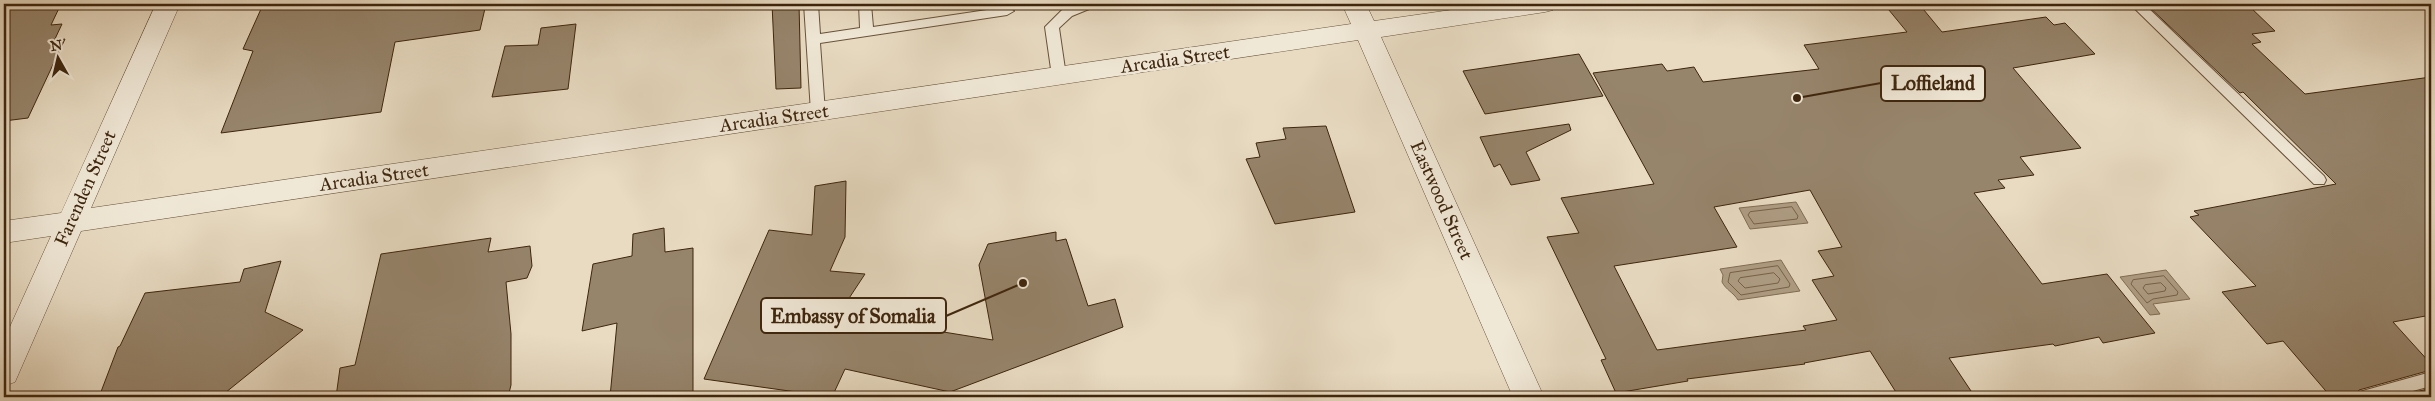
<svg xmlns="http://www.w3.org/2000/svg" width="2435" height="401" font-family="'IM FELL Great Primer',serif">
<style>
.water{fill:#ae9d84;stroke:#816d54}
.lines{fill:none;stroke-linecap:round;stroke-linejoin:round}
.shore{stroke:#766148;stroke-width:1}
.building{fill:#96846b;stroke:#3e250d;fill-rule:evenodd}
.lane-casing{stroke:#68523a;stroke-width:2}
.street-casing{stroke:#68523a;stroke-width:1}
.lane{fill:#f0e8d7;fill-rule:evenodd}
.street{fill:#f0e8d7;fill-rule:evenodd}
.labels{text-anchor:middle;dominant-baseline:central;stroke-width:5;stroke-linejoin:round;paint-order:stroke}
.street-label{font-size:19px;fill:#3e250d;stroke:#f0e8d7}
.leader{fill:none;stroke:#3e250d;stroke-width:2}
.callout-dot{fill:#3e250d;stroke:#f0e8d7;stroke-width:2}
.callout{fill:#f0e8d7;stroke:#3e250d;stroke-width:2}
.callout-label{font-size:20px;text-anchor:middle;font-weight:bold;fill:#3e250d}
</style>
<rect width="100%" height="100%" fill="#e8dbc2"/>
<filter id="stains"><feTurbulence type="fractalNoise" baseFrequency=".004" numOctaves="4"/><feColorMatrix values="0 0 0 0 .2 0 0 0 0 .09 0 0 0 0 .02 0 0 0 .5 -.17"/></filter>
<radialGradient id="worn" r=".72"><stop offset=".6" stop-color="#630" stop-opacity="0"/><stop offset="1" stop-color="#630" stop-opacity=".3"/></radialGradient>
<!-- water -->
<path class="water" d="M1796,202L1808,223L1750,229L1739,208Z
M1781,260L1800,291L1738,300C1733,292 1726,290 1722,282L1723,275L1720,269Z
M2166,270L2190,299L2153,304L2160,314L2150,315L2120,277Z"/>
<g class="lines">
<!-- shore -->
<path class="shore" d="M1792,207L1798,216L1797,219L1754,224L1748,215L1750,212Z
M1778,266L1790,284L1789,287L1741,295L1728,282L1730,273Z
M1774,273L1780,279L1778,283L1745,288L1738,281L1740,278Z
M2164,276L2178,292L2177,295L2153,299L2147,303L2131,284L2133,280Z
M2161,283L2166,288L2165,291L2148,294L2143,288L2145,285Z"/>
</g>
<!-- building -->
<path class="building" d="M4,4H61L51,25L62,24L54,41L65,39L28,118L4,121Z
M299,4H486L480,30L395,42L381,112L221,133L253,51L243,49L261,9Z
M772,4H799L801,88L776,89Z
M1884,4H1919L1942,32L2046,17L2054,25L2065,23L2095,54L2013,68L2081,148L2020,157L2034,175L1998,180L2005,188L1974,193L2042,284L2107,274L2155,333L2103,343L2099,337L2055,346L2053,344L1949,358L1975,397H1899L1870,351L1804,363L1805,364L1687,379L1688,381L1616,393L1601,360L1606,359L1547,237L1579,233L1561,198L1654,184L1593,73L1662,64L1667,71L1694,67L1703,82L1819,69L1804,45L1907,32ZM1810,190L1842,247L1818,251L1834,276L1812,280L1837,320L1803,326L1806,330L1657,350L1614,266L1737,247L1714,207Z
M2146,4H2247L2275,31L2252,34L2261,42L2252,44L2305,94L2431,77V315L2393,322L2431,364V370L2359,390L2356,397H2331L2283,341L2267,344L2222,292L2256,286L2190,217L2199,215L2194,211L2336,184L2243,92L2240,93Z
M576,24L568,89L492,97L505,46L538,45L541,28Z
M1579,54L1603,96L1485,114L1463,71Z
M1569,124L1571,130L1526,152L1540,180L1511,185L1500,164L1494,167L1480,137Z
M1326,126L1355,212L1275,224L1246,159L1260,157L1256,143L1286,139L1283,128Z
M846,181L845,237L830,271L865,274L838,315L993,340L979,265L988,244L1056,232V241L1066,239L1088,306L1115,299L1123,327L950,392L845,369L832,397L704,379L769,230L812,235L815,186Z
M664,228L665,252L693,248V397H610L617,323L582,331L593,264L632,256L633,234Z
M491,238L488,252L530,246L532,266L527,278L506,282L511,334V385L508,397H336L340,368L355,365L381,254Z
M281,261L265,312L303,330L220,397H99L118,347L120,346L145,293L240,282L244,269Z
M2431,388V397H2397Z"/>
<g class="lines">
<defs>
<path id="lane" d="M804,4H818L820,34L860,28L859,4H871L873,27L1007,7L1014,11L1007,15L820,43L825,112L818,117L811,112Z
M1078,4H1096L1094,7L1072,16L1059,28L1066,76L1059,81L1052,76L1045,27L1062,10Z
M2130,4H2144L2324,176L2326,180L2324,184H2314Z
M2431,372V386L2391,397H2358L2360,392L2366,390Z"/>
<path id="street" d="M156,4H180L91,208L1351,24L1342,4H1366L1374,21L1493,4H1557L1553,10L1545,12L1381,37L1544,397H1513L1358,40L81,231L15,382L4,386V340L51,236L4,243V221L61,213Z"/>
</defs>
<!-- lane casing -->
<use href="#lane" class="lane-casing"/>
<!-- street casing -->
<use href="#street" class="street-casing"/>
<!-- lane -->
<use href="#lane" class="lane"/>
<!-- street -->
<use href="#street" class="street"/>
</g>
<g class="labels">
<!-- street labels -->
<g class="street-label">
<text transform="translate(1175 59) rotate(-8)">Arcadia Street</text>
<text transform="translate(774 118) rotate(-8)">Arcadia Street</text>
<text transform="translate(374 177) rotate(-8)">Arcadia Street</text>
<text transform="translate(85 188) rotate(-66)">Farenden Street</text>
<text transform="translate(1442 200) rotate(66)">Eastwood Street</text>
</g>
</g>
<!-- callouts -->
<path class="leader" d="M1797 98L1881 83M1023 283L946 316"/>
<g class="callout-dot">
<circle cx="1797" cy="98" r="5"/>
<circle cx="1023" cy="283" r="5"/>
</g>
<g class="callout">
<rect x="1881" y="66" width="104" height="35" rx="5"/>
<rect x="761" y="298" width="185" height="35" rx="5"/>
</g>
<g class="callout-label">
<text x="1933" y="90">Loffieland</text>
<text x="853" y="323">Embassy of Somalia</text>
</g>
<!-- margin -->
<rect width="2435" height="401" fill="none" stroke="#e8dbc2" stroke-width="20"/>
<rect x="5" y="5" width="2425" height="391" fill="none" stroke="#3e250d" stroke-width="2.5"/>
<rect x="10" y="10" width="2415" height="381" fill="none" stroke="#3e250d"/>
<!-- north arrow -->
<g transform="translate(58 58) rotate(352)" stroke="#f0e8d7" stroke-width="4" paint-order="stroke">
<path d="M0-4L9 19L0 12L-9 19Z" fill="#3e250d"/>
<text y="-8" font-size="14" font-weight="bold" text-anchor="middle" fill="#3e250d">N</text>
</g>
<rect width="100%" height="100%" filter="url(#stains)"/>
<rect width="100%" height="100%" fill="url(#worn)"/>
</svg>
